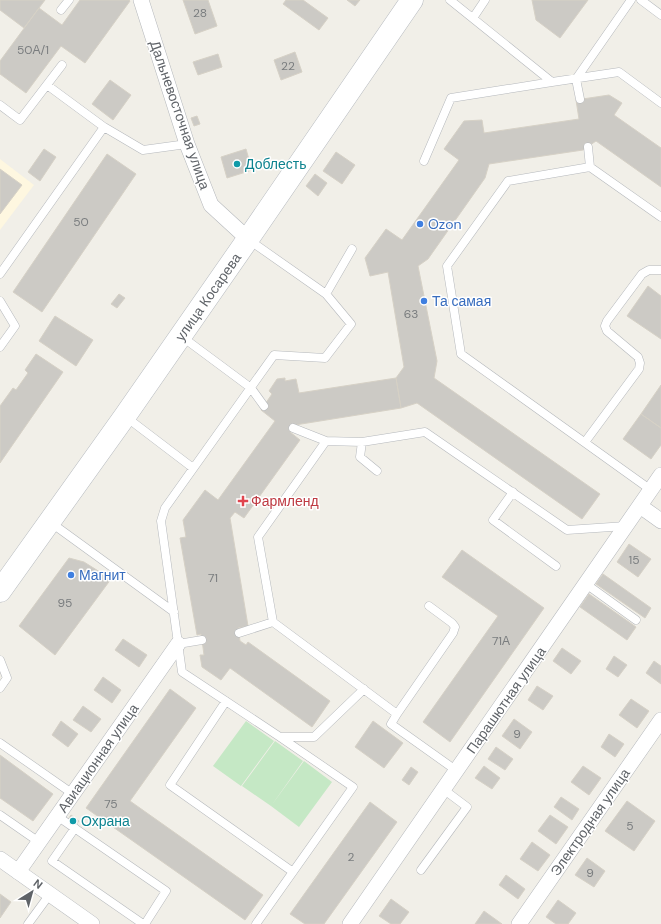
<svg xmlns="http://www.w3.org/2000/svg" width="661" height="924" font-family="'DM Sans',sans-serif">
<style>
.commercial{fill:#fef7e0}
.green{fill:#c5e8c5}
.building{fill:#cccac5;stroke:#d6d1c6}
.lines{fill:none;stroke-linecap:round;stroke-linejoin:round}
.lane-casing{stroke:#b5b8bc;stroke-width:9}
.street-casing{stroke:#b5b8bc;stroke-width:16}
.secondary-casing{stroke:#b6babf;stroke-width:23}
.lane{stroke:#fff;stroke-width:8}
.street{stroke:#fff;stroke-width:15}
.secondary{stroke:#fff;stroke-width:22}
.culture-dot{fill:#0f9aa8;stroke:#fff;stroke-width:1.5}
.shop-dot{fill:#3f7fe0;stroke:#fff;stroke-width:1.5}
.health-dot{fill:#e0444e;stroke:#fff;stroke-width:1.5}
.labels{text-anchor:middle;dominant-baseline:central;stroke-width:3;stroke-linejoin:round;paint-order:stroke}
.number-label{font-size:12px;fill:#7a7d7f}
.street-label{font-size:14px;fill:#5f6368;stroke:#fff}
.culture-label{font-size:14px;fill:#0d838f;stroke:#fff;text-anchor:start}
.shop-label{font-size:14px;fill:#366cbe;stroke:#fff;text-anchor:start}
.health-label{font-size:14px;fill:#be3a42;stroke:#fff;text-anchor:start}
</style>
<rect width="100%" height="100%" fill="#f1efe8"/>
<!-- commercial -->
<path class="commercial" d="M0,159L34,185L0,230Z"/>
<!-- green -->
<path class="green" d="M246,721L274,741L241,786L213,766Z
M275,741L303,761L271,806L242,786Z
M304,761L332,782L299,827L271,806Z"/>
<!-- building -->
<path class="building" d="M0,0H45L24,28L0,10Z
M80,0H129L130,1L85,63L61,46L26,93L0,74V61L39,8L62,25Z
M183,0H208L217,26L195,34Z
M286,0H303L328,18L319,30L283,4Z
M347,0H360L355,6Z
M532,0H588L560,38L536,20Z
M295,52L302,72L281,80L274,60Z
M218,54L222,67L198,75L193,62Z
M110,80L131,95L113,120L92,104Z
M609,95L622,103L614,115L661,148V187L596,141L583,150L489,164L485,178L428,259L418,266L437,361L434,378L600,494L582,519L417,403L401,408L396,378L404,367L388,272L370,276L365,258L386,229L402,240L459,160L444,149L464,121L482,120L484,133L579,119L576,100Z
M197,116L200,124L194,126L191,118Z
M44,149L56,157L40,181L28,172Z
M246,149L252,170L227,178L221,157Z
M336,152L355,165L342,184L323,171Z
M107,154L136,174L42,312L13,292Z
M0,169L22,185L0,214Z
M315,174L327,183L318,196L306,186Z
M648,286L661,296V339L627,316Z
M119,294L125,298L117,308L111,304Z
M55,316L93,340L76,366L39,341Z
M36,354L63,372L0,463V406L13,388L16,390L28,373L25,370Z
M285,378V381L296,379L299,393L396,378L401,408L295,425L290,432L300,440L244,518L235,512L230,518L248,626L238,628L240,641L246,645L248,642L330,701L312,727L230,668L221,680L202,667L200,655H204L202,640L201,634L197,635L180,538L186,537L183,520L205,490L218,500L275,421L261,410L272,394L269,391L277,379Z
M661,385V428L641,414Z
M641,414L661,428V445L651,459L623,439Z
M629,544L651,559L638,577L617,562Z
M462,550L544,608L450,742L423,722L498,616L442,577Z
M69,558L84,562L111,579L55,655L19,626Z
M603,574L651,608L645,618L596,584Z
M589,594L636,627L627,640L580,607Z
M123,639L147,655L139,667L115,650Z
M562,648L581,661L571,674L553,661Z
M614,656L627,665L618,677L606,669Z
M654,661L661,666V684L646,673Z
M103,677L121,690L112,703L94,690Z
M537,686L553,696L543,710L528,700Z
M170,689L196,708L130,801L263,895L245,920L86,808Z
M631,699L649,711L637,728L619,715Z
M83,706L101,719L91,732L73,720Z
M514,719L532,732L520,749L502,736Z
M61,721L78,734L68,747L52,735Z
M373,721L403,743L384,768L355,747Z
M609,734L624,744L615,757L601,747Z
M496,747L513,759L505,770L488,759Z
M0,755L53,794L33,821L0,798Z
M484,766L500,778L492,789L475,778Z
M583,766L601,778L589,795L571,782Z
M411,767L418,772L409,785L402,780Z
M561,797L579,809L572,820L554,807Z
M627,801L655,821L634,851L605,831Z
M370,802L397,822L324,924H305L290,914Z
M71,815L79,821L75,826L67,821Z
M550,815L568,827L556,844L538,831Z
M532,842L550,855L538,871L520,859Z
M587,858L605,871L594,887L575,875Z
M506,875L525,889L518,899L499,885Z
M0,894L11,902L0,918Z
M391,899L409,912L400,924H391L379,916Z
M558,900L576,913L568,924H556L546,917Z
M484,911L502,924H475Z"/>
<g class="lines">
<defs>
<path id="lane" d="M450,0L552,82L619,72L661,103
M641,0L661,15
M61,10L69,0
M473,18L485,0
M47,85L104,127L143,150L187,144
M580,99L576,79L631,0
M0,105L20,120L62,65
M588,147L590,167
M424,161L451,98L552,82
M249,240L326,294L351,324L325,358L274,355L165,508L161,521L182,672L280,737H314L364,689
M0,274L104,127
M326,294L352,249
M0,301L15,326L0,347
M181,336L251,388L264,406
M126,417L193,468
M293,428L326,441
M362,442L360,457L377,471
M585,442L639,369L640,363L638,357L607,331L605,326L607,321L642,274L649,270H661
M651,490L461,354L447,266L508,181L590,167L661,217
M513,492L493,520L556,566
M50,522L174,612
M586,584L636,620
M239,633L273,622
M178,644L202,640
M0,660L7,678L0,688
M226,701L170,785L293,872
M397,714L453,633L455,627L452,623L429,606
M0,743L73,794
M457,771L391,724L397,714L273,622L258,537L326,441L362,442L425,432L567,530L626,526
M0,815L39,842
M57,816L166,891L145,924
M75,828L52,861L143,924
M421,870L467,807L443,789
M28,924L50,894
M256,924L353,787L280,737"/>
<path id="street" d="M141,0L187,144L211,205L248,239
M640,506L661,521
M0,859L92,924
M18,872L178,644
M350,924L661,475
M519,924L661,720"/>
<path id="secondary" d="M0,591L125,416L248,239L412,0"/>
</defs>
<!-- lane casing -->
<use href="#lane" class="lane-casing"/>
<!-- street casing -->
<use href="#street" class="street-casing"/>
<!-- secondary casing -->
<use href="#secondary" class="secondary-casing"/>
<!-- lane -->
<use href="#lane" class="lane"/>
<!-- street -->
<use href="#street" class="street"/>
<!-- secondary -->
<use href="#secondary" class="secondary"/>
</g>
<!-- markers -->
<g class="culture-dot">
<circle cx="237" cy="164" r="4"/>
<circle cx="73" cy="821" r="4"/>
</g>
<g class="shop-dot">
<circle cx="420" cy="224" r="4"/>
<circle cx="424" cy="301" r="4"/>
<circle cx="71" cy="575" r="4"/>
</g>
<path class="health-dot" d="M241 495h4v4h4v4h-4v4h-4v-4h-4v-4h4z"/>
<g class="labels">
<!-- number labels -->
<g class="number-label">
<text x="200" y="13">28</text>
<text x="33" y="50">50А/1</text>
<text x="288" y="66">22</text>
<text x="81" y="222">50</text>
<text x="411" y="314">63</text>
<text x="634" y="560">15</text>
<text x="213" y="578">71</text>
<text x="65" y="603">95</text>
<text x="501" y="641">71А</text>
<text x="517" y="734">9</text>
<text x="111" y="804">75</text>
<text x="630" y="826">5</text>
<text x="351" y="857">2</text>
<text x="590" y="873">9</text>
</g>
<!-- street labels -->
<g class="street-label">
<text transform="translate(180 115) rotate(71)">Дальневосточная улица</text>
<text transform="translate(208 297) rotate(-55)">улица Косарева</text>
<text transform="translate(506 700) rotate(-55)">Парашютная улица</text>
<text transform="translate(98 758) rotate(-55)">Авиационная улица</text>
<text transform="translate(590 822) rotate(-55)">Электродная улица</text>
</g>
<!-- culture labels -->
<g class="culture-label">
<text x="245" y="164">Доблесть</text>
<text x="81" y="821">Охрана</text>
</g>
<!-- shop labels -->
<g class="shop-label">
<text x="428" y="224">Ozon</text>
<text x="432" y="301">Та самая</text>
<text x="79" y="575">Магнит</text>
</g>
<!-- health labels -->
<g class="health-label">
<text x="251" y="501">Фармленд</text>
</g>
</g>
<!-- north arrow -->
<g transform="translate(32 892) rotate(37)" stroke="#ffffff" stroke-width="3" paint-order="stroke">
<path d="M0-3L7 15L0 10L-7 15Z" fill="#5f6368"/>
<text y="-6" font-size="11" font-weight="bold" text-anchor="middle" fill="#5f6368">N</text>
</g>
</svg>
